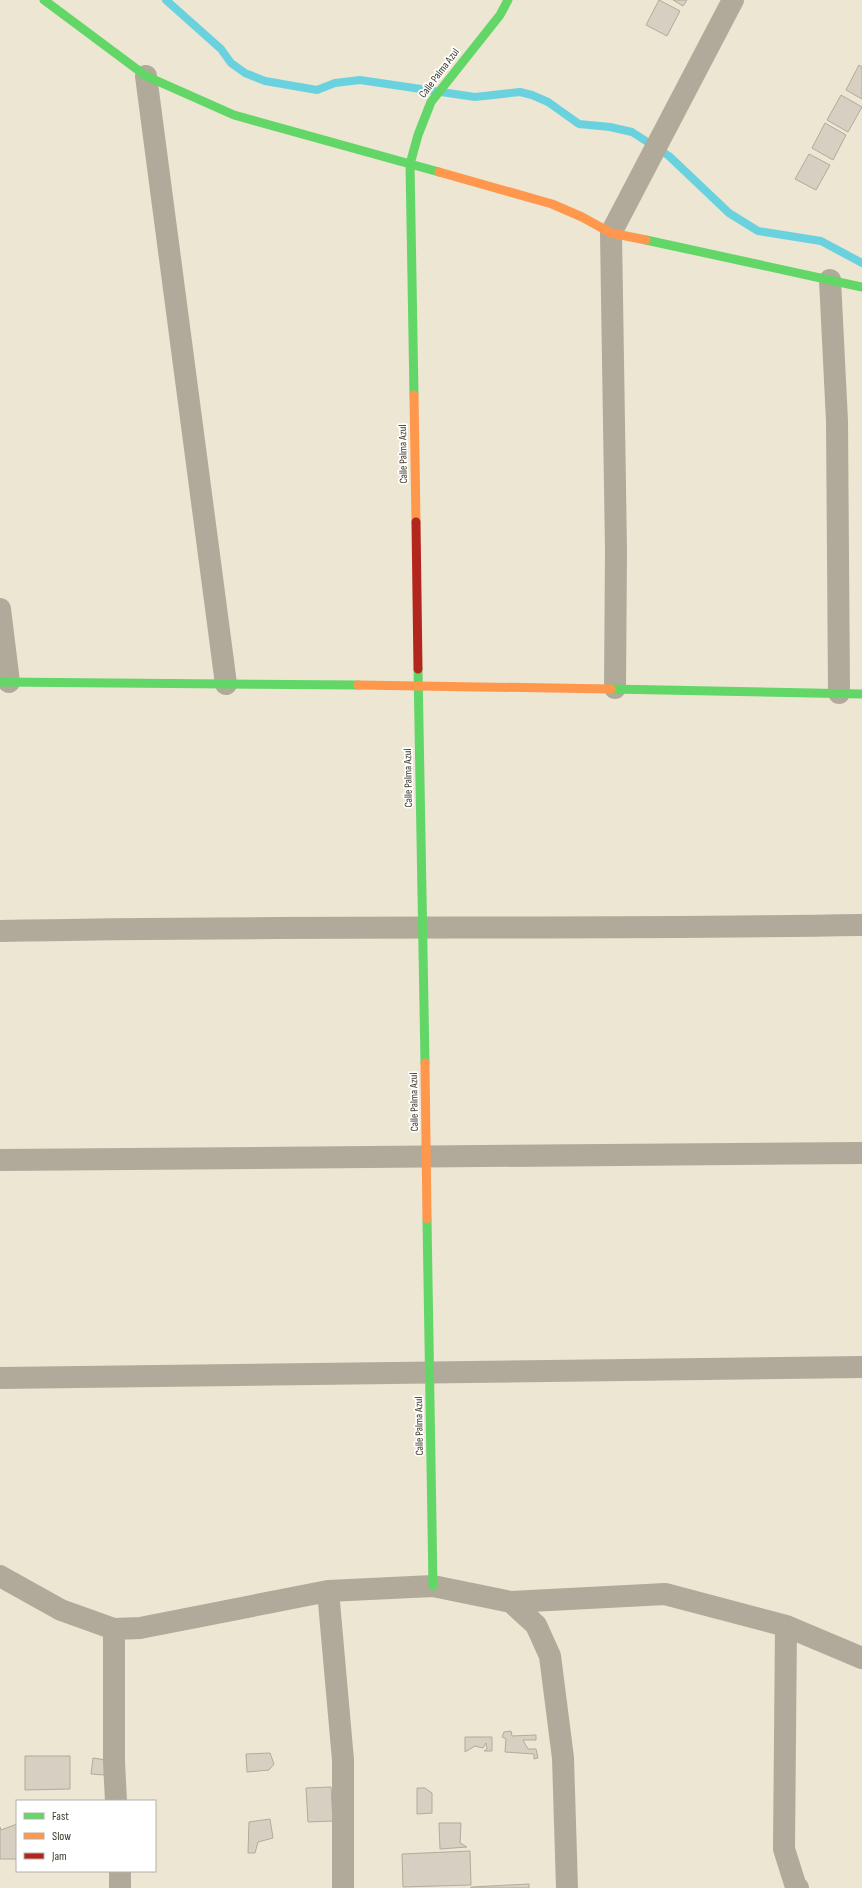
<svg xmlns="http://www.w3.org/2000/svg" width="862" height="1888" font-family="'Sofia Sans Condensed',sans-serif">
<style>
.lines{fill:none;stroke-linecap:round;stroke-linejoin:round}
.stream{stroke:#6ad2de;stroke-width:8}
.building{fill:#d7cfc1;stroke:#b2ab9d}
.street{stroke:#b1aa9b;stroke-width:22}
.fast{stroke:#63d668;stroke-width:9}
.slow{stroke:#ff974d;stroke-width:9}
.jam{stroke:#b3261e;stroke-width:9}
.labels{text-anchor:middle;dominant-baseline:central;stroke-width:3.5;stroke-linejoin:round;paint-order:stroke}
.street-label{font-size:11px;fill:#3e392b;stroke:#fff}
</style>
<rect width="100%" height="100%" fill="#ece6d2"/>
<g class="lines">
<!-- stream -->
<path class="stream" d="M166,0L221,49L231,63L245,73L265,81L317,90L335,83L360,80L475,97L520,92L532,95L548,102L579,124L610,127L632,132L669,156L729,213L758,231L821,241L862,263"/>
</g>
<!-- building -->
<path class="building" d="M659,0L680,11L667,36L646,25Z
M673,0H687L683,6Z
M859,65L862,67V99L846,90Z
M841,95L862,107L848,132L827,120Z
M825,123L846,135L833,160L812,148Z
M809,154L830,165L816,190L795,179Z
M511,1731L512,1736L536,1735V1740H523L528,1749H536L538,1758L534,1759V1754L505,1752L506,1739L502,1737L504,1732Z
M465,1737H492V1751H484L487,1749L486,1743L483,1748L475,1746L465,1752Z
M270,1753L274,1764L269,1770L247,1772L246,1754Z
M25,1756H70V1789L25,1790Z
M93,1758L106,1760L104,1775L91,1774Z
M331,1787L333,1821L308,1822L306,1788Z
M417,1788H425L432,1793V1813L417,1814Z
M270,1819L273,1838L258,1842L255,1853H248L249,1822Z
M439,1823H461L460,1843L467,1847L440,1849Z
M17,1824V1859H0V1827L1,1830Z
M470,1851L471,1885L403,1887L402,1854Z
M529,1884V1888H471V1887Z"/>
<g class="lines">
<!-- street -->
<path class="street" d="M146,76L226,684
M830,280L837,421L839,693
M0,609L9,682
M615,688L616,550L611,233L733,0
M0,931C287,925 575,930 862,925
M0,1160L862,1153
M0,1378L862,1367
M0,1576L61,1610L114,1629L140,1628L328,1591L433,1586L511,1602L536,1625L550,1656L563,1758L567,1888
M328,1591L343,1760V1888
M511,1602L665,1594L786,1626L862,1658
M786,1626L784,1849L796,1887L798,1888
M114,1629V1762L116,1801
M120,1871V1888"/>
<!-- fast -->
<path class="fast" d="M44,0L146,76L234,115L439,172
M646,240L862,287
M414,395L410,164L418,135L431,102L500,15L508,0
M418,669L425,1063
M0,682L358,685
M611,689L862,694
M427,1219L433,1586"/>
<!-- slow -->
<path class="slow" d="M439,172L552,204L582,217L611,233L646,240
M414,395L416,522
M358,685L611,689
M425,1063L427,1219"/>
<!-- jam -->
<path class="jam" d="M416,522L418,669"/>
</g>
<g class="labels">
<!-- street labels -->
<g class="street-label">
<text transform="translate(439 73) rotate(-53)">Calle Palma Azul</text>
<text transform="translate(403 454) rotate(-91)">Calle Palma Azul</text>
<text transform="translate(408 778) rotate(-91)">Calle Palma Azul</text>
<text transform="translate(414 1102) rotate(-91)">Calle Palma Azul</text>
<text transform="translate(419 1426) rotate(-91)">Calle Palma Azul</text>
</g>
</g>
<!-- legend -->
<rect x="16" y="1800" width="140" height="72" fill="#ffffff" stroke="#b2b0aa"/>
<rect x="24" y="1813" width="20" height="6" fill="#63d668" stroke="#b2b0aa"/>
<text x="52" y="1820" font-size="12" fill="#3e392b">Fast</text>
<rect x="24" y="1833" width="20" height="6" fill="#ff974d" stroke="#b2b0aa"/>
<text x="52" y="1840" font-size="12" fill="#3e392b">Slow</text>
<rect x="24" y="1853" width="20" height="6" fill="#b3261e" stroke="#b2b0aa"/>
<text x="52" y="1860" font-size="12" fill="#3e392b">Jam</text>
</svg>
